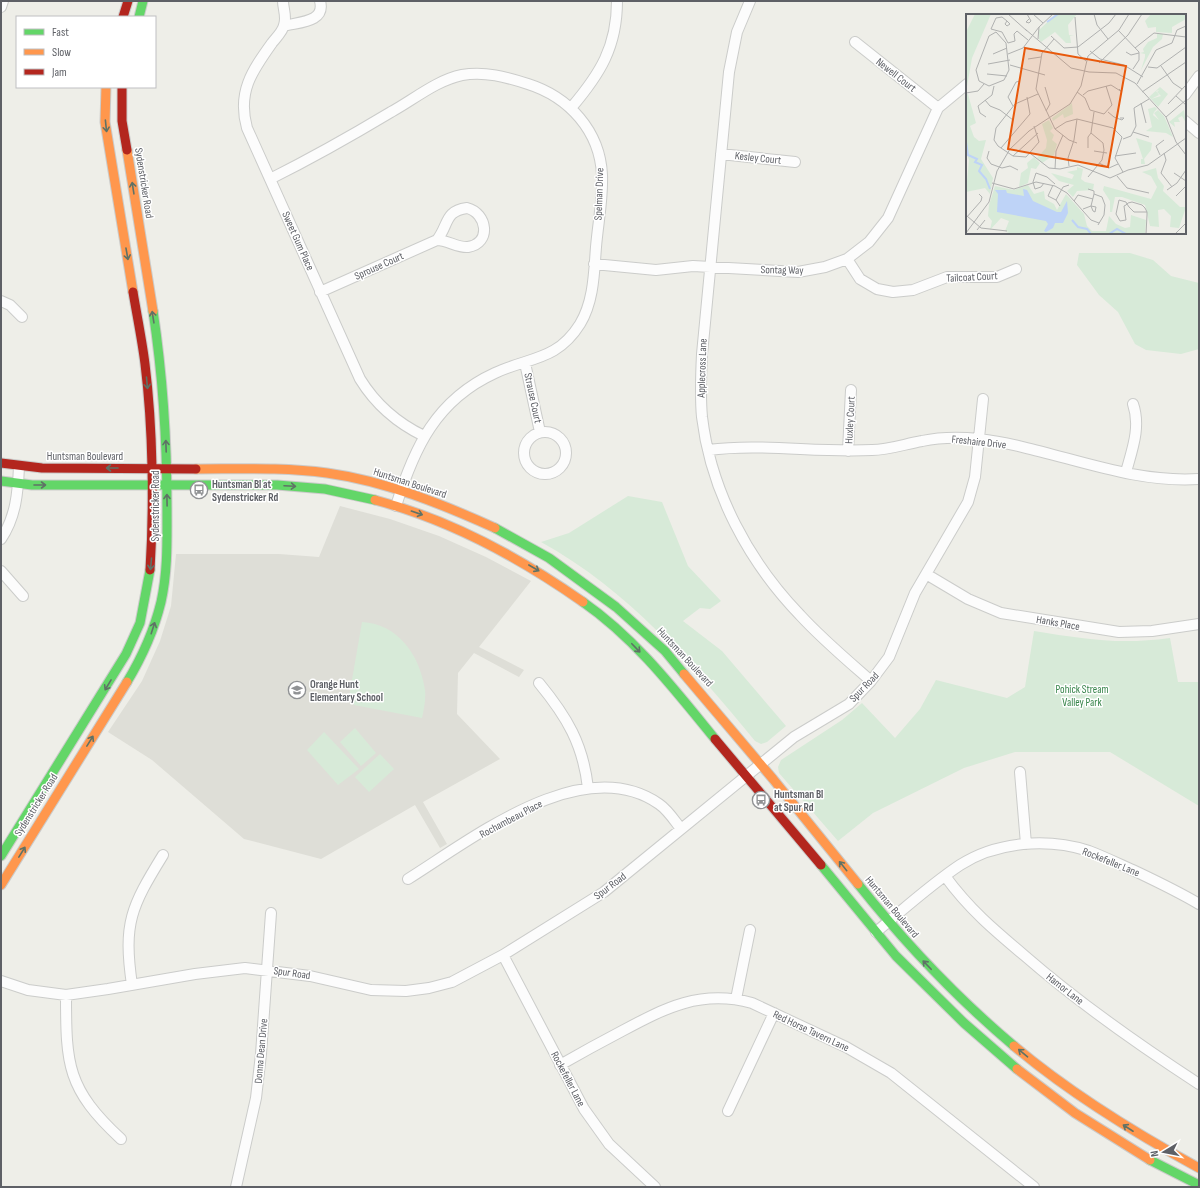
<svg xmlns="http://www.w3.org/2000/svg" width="1200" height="1188" font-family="'Sofia Sans Condensed',sans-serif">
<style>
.education{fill:#deded7}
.green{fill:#d7ead8}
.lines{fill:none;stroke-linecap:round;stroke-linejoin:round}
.street-casing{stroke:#cbccca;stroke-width:12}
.fast-casing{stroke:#cbcbca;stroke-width:11}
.slow-casing{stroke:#cbcbca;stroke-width:11}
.jam-casing{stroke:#cbcbca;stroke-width:11}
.street{stroke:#fcfcfc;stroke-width:10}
.fast{stroke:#63d668;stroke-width:9}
.slow{stroke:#ff974d;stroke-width:9}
.jam{stroke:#b3261e;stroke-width:9}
.oneway{stroke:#5f7266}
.labels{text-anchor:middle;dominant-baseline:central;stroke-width:3;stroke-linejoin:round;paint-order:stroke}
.street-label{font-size:11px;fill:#5e6066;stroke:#fff}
.poi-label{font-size:11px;font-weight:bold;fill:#5e6066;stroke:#fff;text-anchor:start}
.park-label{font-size:11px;fill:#37844a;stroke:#fff}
.inset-river{fill:none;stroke:#bed3f7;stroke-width:2}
.inset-road{fill:none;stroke:#b0b1b0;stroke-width:1}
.view{fill:#e8590c;fill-opacity:0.15;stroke:#e8590c;stroke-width:2}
.inset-edge{fill:none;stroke:#5e6066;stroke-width:2}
</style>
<rect width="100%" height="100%" fill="#eeeee8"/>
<!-- education -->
<path class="education" d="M340,506L390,519L439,536L486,557L531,581L479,647L524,670L519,677L474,653L458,673L457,714L500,759L423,802L447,844L440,848L415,805L321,859L244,839L152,760L108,732L142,681L160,641L171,606L176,554H279L319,557Z"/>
<!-- green -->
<path class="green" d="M1079,253H1130L1153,260L1171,276L1199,283V349L1181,354L1146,350L1135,344L1118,312L1099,295L1077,265Z
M628,496L662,502L688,566L721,601L710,609L700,608L683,621L722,651L786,726L767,742L761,744L755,741C692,664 628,590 541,542L569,533Z
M362,622C398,624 420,655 425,690C426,699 424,709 422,718L354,705L349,697Z
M1034,631C1084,639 1119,645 1170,638L1178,682H1199V806L1110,752H1015L964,768L873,813L838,841L779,773L778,767L781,760L842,720L862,703L895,738L920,709L936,680L1007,698L1025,687Z
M355,728L376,753L361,766L340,742Z
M324,732L359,769L338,785L307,750Z
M380,754L394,769L369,792L355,777Z"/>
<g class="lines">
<defs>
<path id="street" d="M283,1C283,9 287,17 284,25C283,31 276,38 272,43C252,71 237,92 247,128L360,379C376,405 397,423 424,436
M750,1L737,32L729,72L702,354C701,375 700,396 702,417C711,492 749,562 800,615C822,639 847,660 871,681
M1,7L3,1
M284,26C297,22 326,23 320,1
M855,42L938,108
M1185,95L1199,76
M571,108C600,74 617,47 617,1
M1185,121L1199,133
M721,154L795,162
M270,179C312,158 351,136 391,112C413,100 437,80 462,75C485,71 506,77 528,84C569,97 600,131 602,175C603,199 598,223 596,247C594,272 594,301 580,324C557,361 529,357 495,373C436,400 414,448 396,506
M467,208C487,213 492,243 468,247C458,248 447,240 437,240C449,225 444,211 467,208Z
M847,259L860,279L877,289L893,292L913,290L947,277H997L1016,269
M594,264L656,270L693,266L798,272L825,267L847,259L869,242L888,218L938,108L967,84
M320,292L437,240
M1,301L10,305L22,317
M525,363L540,432
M524 453a21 21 0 1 1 42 0a21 21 0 1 1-42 0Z
M708,450C762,443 817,453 872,450C888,450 905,444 922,441C941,437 960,437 979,439C1053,448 1124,484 1199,479
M848,451L851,390
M1126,472C1132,450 1141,427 1133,404
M1,539C16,517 18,492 19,466
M1,571L23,596
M926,574L968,599L1001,613L1119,632L1152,631L1199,624
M539,683C567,717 583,744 588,788
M1020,772L1026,844
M945,876C969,909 994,930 1025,956C1079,1003 1139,1045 1199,1084
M408,879C472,839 583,751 659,804C668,810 674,820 681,829
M876,932C904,909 930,885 960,865C997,841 1048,838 1089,851C1105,857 1121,865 1137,872C1158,882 1179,892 1199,904
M503,955L584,1109L609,1144L655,1187
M1,981L28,990L66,995L108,989L195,974L245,968L310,976L371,990L406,991L429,988L452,982L503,955L604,892L794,737L849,704L871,681L889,657L915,593L968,502L975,477L983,399
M132,985C123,923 131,907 163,855
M66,995C66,1065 67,1089 121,1139
M736,999L750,930
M560,1065C581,1053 601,1042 622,1031C665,1008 701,989 752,1003L846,1047L891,1073L1034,1187
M728,1111L774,1013
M236,1187L256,1098L261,1054L271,913"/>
<path id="fast" d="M139,17L143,1
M1,481L32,485H277L325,489L375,500
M495,528L549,558L616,607L665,651L684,674
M583,602C635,638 675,690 715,739
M127,682C142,657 154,631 161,602C168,571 167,540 167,508C167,442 163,377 153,311
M1,856L126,654L140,623L150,570
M821,865L896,956L964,1023L1017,1069
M858,884C905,943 956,997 1014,1046
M1150,1160L1199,1185"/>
<path id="slow" d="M106,87L105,122L133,292
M127,150L153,311
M196,469C239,469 284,467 327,473C385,481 442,504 495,528
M375,500C451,520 519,557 583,602
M684,674L773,779L858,884
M1,885L127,682
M1014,1046C1071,1094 1133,1132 1199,1168
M1017,1069L1075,1113L1150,1160"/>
<path id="jam" d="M123,17L128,1
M122,87V121L127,150
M133,292C137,316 142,340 145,364C153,428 154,506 150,570
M1,463L42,468L196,469
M715,739L821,865"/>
</defs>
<!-- street casing -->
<use href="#street" class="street-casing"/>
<!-- fast casing -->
<use href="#fast" class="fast-casing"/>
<!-- slow casing -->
<use href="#slow" class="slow-casing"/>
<!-- jam casing -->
<use href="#jam" class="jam-casing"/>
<!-- street -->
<use href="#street" class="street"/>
<!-- fast -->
<use href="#fast" class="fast"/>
<!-- slow -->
<use href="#slow" class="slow"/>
<!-- jam -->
<use href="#jam" class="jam"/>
</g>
<!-- one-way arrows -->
<defs><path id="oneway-shaft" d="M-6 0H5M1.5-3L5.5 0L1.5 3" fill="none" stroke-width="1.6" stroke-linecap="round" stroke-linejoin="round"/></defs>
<g class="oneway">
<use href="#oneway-shaft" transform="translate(106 126) rotate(84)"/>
<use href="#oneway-shaft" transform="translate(133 188) rotate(-99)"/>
<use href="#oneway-shaft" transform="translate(127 254) rotate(80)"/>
<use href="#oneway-shaft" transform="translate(153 317) rotate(-99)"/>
<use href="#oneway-shaft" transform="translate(147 383) rotate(85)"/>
<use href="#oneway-shaft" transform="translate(166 446) rotate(-92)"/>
<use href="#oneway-shaft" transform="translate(112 468) rotate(-180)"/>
<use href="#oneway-shaft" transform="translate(40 485)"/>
<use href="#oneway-shaft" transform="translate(290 486) rotate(3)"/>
<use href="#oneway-shaft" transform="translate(167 500) rotate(-91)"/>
<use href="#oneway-shaft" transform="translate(417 513) rotate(19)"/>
<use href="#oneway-shaft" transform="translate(151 564) rotate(95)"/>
<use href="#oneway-shaft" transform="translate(534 568) rotate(30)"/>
<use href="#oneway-shaft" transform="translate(153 628) rotate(-72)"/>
<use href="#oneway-shaft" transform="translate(636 648) rotate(46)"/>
<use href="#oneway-shaft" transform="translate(108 685) rotate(121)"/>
<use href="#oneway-shaft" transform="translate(90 741) rotate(-58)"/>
<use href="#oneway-shaft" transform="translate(22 852) rotate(-58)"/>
<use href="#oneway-shaft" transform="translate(843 866) rotate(-129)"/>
<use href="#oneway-shaft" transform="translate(927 965) rotate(-134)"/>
<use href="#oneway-shaft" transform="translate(1023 1053) rotate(-140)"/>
<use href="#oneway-shaft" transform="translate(1128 1128) rotate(-147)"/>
</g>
<!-- icons -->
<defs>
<symbol id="bus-ring" viewBox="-11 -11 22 22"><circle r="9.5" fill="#fff" stroke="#909294" stroke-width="1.5"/><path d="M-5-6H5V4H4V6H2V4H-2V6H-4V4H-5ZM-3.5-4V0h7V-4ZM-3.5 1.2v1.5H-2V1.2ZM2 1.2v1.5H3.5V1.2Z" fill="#909294"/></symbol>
<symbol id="school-ring" viewBox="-11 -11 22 22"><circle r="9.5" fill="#fff" stroke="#909294" stroke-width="1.5"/><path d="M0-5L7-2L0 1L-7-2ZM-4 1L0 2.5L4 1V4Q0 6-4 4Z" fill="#909294"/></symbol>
</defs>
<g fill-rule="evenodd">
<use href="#bus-ring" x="189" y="480" width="20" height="20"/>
<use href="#school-ring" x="287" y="680" width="20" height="20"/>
<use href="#bus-ring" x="751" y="790" width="20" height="20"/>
</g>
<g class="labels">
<!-- street labels -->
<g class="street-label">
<text transform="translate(896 75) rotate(38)">Newell Court</text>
<text transform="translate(758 158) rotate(6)">Kesley Court</text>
<text transform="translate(144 183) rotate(81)">Sydenstricker Road</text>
<text transform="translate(599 194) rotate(-88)">Spelman Drive</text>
<text transform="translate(298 241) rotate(66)">Sweet Gum Place</text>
<text transform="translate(379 266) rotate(-24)">Sprouse Court</text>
<text transform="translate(782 270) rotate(1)">Sontag Way</text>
<text transform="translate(972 277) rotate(-3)">Tailcoat Court</text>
<text transform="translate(702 368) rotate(-88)">Applecross Lane</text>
<text transform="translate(533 398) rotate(78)">Strause Court</text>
<text transform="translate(850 420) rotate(-87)">Huxley Court</text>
<text transform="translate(979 442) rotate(6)">Freshaire Drive</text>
<text x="85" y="456">Huntsman Boulevard</text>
<text transform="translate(410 483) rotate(18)">Huntsman Boulevard</text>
<text transform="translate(155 506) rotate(-90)">Sydenstricker Road</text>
<text transform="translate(1058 623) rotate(10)">Hanks Place</text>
<text transform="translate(685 657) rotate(47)">Huntsman Boulevard</text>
<text transform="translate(864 687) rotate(-46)">Spur Road</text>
<text transform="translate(36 805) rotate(-58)">Sydenstricker Road</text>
<text transform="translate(511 819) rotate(-28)">Rochambeau Place</text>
<text transform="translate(1111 862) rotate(22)">Rockefeller Lane</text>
<text transform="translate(610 886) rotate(-37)">Spur Road</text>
<text transform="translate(892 907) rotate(50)">Huntsman Boulevard</text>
<text transform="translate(292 973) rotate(8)">Spur Road</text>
<text transform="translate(1065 989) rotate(38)">Hamor Lane</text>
<text transform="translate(811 1031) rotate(25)">Red Horse Tavern Lane</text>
<text transform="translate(261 1051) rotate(-85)">Donna Dean Drive</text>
<text transform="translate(568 1079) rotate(62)">Rockefeller Lane</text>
</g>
<!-- poi labels -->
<g class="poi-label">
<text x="212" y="484">Huntsman Bl at<tspan x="212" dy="13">Sydenstricker Rd</tspan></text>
<text x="310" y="684">Orange Hunt<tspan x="310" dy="13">Elementary School</tspan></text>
<text x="774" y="794">Huntsman Bl<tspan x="774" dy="13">at Spur Rd</tspan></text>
</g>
<!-- park labels -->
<g class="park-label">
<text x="1082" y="689">Pohick Stream<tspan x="1082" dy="13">Valley Park</tspan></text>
</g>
</g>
<!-- overview -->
<g transform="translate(966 14)">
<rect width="220" height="220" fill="#eeeee8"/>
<path d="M9,0H25L6,44L0,78V18ZM90,0H111L102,11L103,21L108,22H104L105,29H100L89,18L75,28L73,25V16ZM185,0H220V5L206,13V19L190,18V13L182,14L179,7ZM191,20H197L196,25L187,33L175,56L179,43V40L174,39L178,38L177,35L182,28L191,24ZM194,73L202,80L192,93L185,85L195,82L191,78L193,76L190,77L193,81L185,85L183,83ZM0,80H2L10,109L4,112L8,123L13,127L20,126L15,145L27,164L24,180L19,174L0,178L3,146L0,138ZM106,89L107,100L98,104L97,100L87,107L86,104ZM189,93L191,95L188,98L187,101L193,106L188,99L192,96L198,102L207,123L200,119L180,117L186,113L182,95ZM218,96L220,109L216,102L212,104L214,108H208L209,113L203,108ZM83,106L87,114L84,117L88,121L86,126L91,130L88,141L76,149L71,144L80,134L81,126L76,110ZM170,124L186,129L185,136L178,145L179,150H175V145H177ZM68,143L74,149L70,155L65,154L62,169L53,173L55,159L62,154L61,149ZM111,153L117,155L115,165L119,168L128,170L127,176L111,177L107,183L101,177L108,171L93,167L85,159L106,165L108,161L101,158L111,156ZM190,154L192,164L198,172L197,177L214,193H220L213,214L204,213L205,202L198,195L192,196L193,213L184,212L179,191L156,183H149L146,198H144V187L137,176L138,172L185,185L191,173L185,162L176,158ZM62,171L68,180L78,177L79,185L88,190L91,196L100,180L118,200L121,212L126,217H140L143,202L150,210L159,214L164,213L165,201L180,206L179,220H37L43,218L39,217L43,207L35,204L24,216L26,207L22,202L23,191L29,172L48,176Z" fill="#d7ead8"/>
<path d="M57,175L61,176L67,187L91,198H95L101,187L102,199L97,209H89L87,214L80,218L78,217L82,210L80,207L31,198L32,180L29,176H40L41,179L58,182Z" fill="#bed3f7"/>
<path class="inset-river" d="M81,8L92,0M0,128L2,141L11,145L9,148L16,151L13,157L20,165L24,175M106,206L112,213L121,215L125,220M143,220L151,215L160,220"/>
<path class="inset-road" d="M42,0L61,17M61,0L65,7L63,9L60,8L63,5M67,0L77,9M128,0L131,11L142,25M109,3L112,40L120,47M41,7L44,10L41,12L39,10L41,7L36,3L30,4L25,15L36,18L42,29M59,15L105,54L123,58L150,59L169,69L200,103L210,128L220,141M152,16L173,38V46L167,55M30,18L40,29L43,56L38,66L23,72L13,67L10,56L23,22ZM85,22L98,34L112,33L143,9L150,0M72,25L73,13M88,25L76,39L70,75L89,115L103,126L111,129M42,29L49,27L48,20L51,17L62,26M169,34L188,19L220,23M124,37L134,45L158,51L177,63M160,38L165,41L173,39M27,40L41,34M42,40L57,34L73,13L87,0M62,45L75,43M133,49L162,21L176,0M22,50L44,46M44,51L79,61M195,52L207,69L216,75M182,53L191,54L220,33M21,60L41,62M171,70L190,36L206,29L211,16L220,12M79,73L84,90L80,97M111,78L119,84L124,96L138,100L146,91L140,72M176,78L220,48M0,79L12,77L18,70M117,81L122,77L145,71L156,78L153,75M210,82L220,91M19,86L24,92L34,96L47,106M175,89L180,109M202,90L220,71M47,92L42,83L50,68L54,67M142,98L148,103L156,106L158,104H154M20,103L14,99L12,92L26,81L28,72M200,103L220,86M68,112L73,128L60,143L47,142L32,132L28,126L30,114L49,90L72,80M89,115L100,108L111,105L147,114L156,123L149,144L157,158M167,118L183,123M157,125L165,122L170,112L168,94L183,85M35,134L64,100L61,83M122,134V123L125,119M23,137L21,144L25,150L36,154L44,152L52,156M128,137L141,139M198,139L200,146L195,159L206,173M65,140L83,154L94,155L112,151L144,164L162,156L182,151L220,124M194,141L190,132L198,126M47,142L72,119M149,142L170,139M133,149L143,154L152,150M103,152L102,144L108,126L111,105M89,155L90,137L97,121M208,159L220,167M151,162L161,174L183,179M122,163L136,146L138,136L137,129L125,119L128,98M26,169L48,175L70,168L89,172L101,179L125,206L133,209M78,169L75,173L69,175L67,168L70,159L81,163L89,170M87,171L82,182L90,186M201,176L211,169L220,156M128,180L136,183L139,191L138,201L132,211M210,182L220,172M108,187L112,181L127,185M94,192L90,186L97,173L103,171M125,192L130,193L129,198L127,197ZM117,195L125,192L128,180V177L122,175M1,202L15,214L41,217M0,204L15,187L16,183L13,180M11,216L19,206M0,219L23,188L31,157L44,135L63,117L104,90L115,72L122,42L153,16L163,0M180,220L181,201V198L179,194L176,191L166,188L162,189L160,191L158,192L160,206L154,207L150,200L153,186L160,188L161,190L163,193L168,198H181M209,220L220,209"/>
<path class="view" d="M59,34L160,52L142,153L42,135Z"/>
<rect width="220" height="220" class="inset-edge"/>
</g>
<!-- border -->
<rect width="1200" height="1188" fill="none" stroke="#5e6066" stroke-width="4"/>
<!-- legend -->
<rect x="16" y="16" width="140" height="72" fill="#ffffff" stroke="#bfbfc2"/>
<rect x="24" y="29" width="20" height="6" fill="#63d668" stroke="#bfbfc2"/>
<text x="52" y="36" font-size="12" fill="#5e6066">Fast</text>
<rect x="24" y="49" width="20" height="6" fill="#ff974d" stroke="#bfbfc2"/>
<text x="52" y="56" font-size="12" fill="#5e6066">Slow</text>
<rect x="24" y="69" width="20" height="6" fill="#b3261e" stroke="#bfbfc2"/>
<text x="52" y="76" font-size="12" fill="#5e6066">Jam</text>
<!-- north arrow -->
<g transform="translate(1164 1152) rotate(260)" stroke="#ffffff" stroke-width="3" paint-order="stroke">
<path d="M0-3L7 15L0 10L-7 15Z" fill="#5e6066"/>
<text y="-6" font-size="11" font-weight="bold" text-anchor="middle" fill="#5e6066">N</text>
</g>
</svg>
